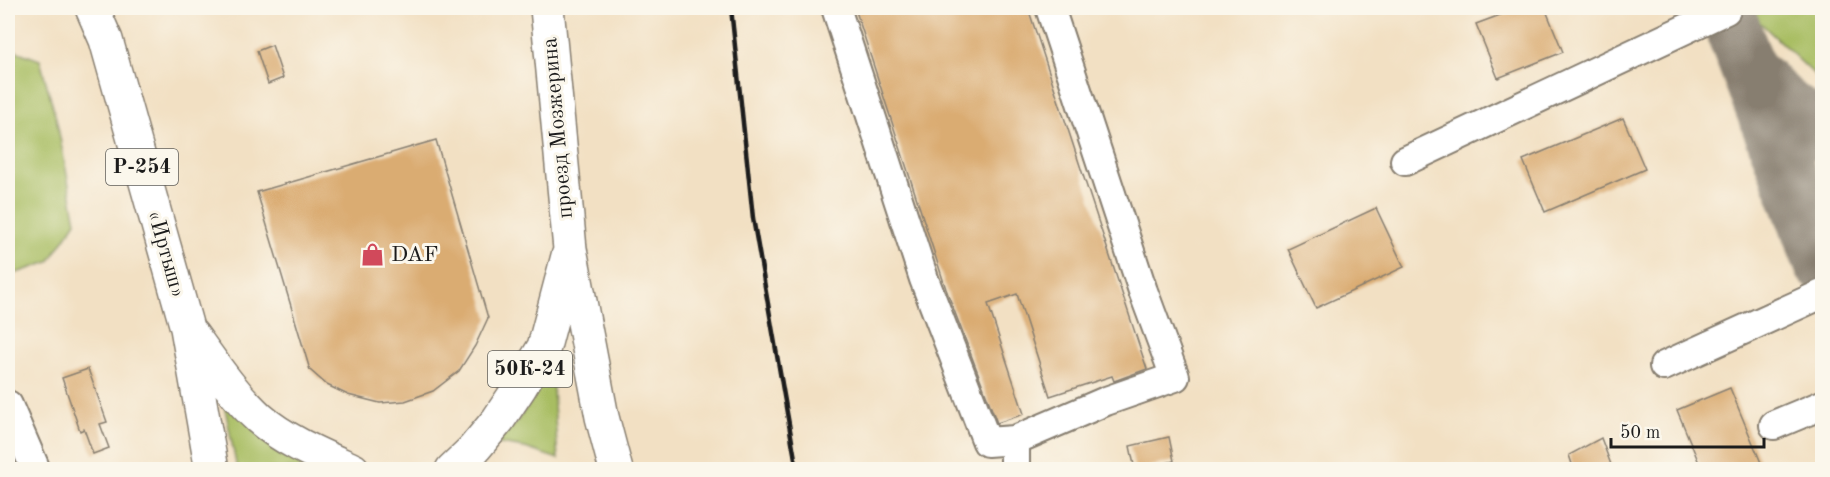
<svg xmlns="http://www.w3.org/2000/svg" width="1830" height="477" font-family="'Old Standard TT',serif">
<style>
.green{fill:#a8bd62;stroke:#626c3f;stroke-width:1.5}
.lines{fill:none;stroke-linecap:round;stroke-linejoin:round}
.taxiway{stroke:#877e70;stroke-width:56}
.building{fill:#daac72}
.minor-casing{stroke:#877e70;stroke-width:32}
.major-casing{stroke:#877e70;stroke-width:36}
.highway-casing{stroke:#877e70;stroke-width:36}
.minor{stroke:#fff;stroke-width:28}
.major{stroke:#fff;stroke-width:33}
.highway{stroke:#fff;stroke-width:33}
.rail{stroke:#1c1c1c;stroke-width:4.5}
.labels{text-anchor:middle;dominant-baseline:central;stroke-width:6;stroke-linejoin:round;paint-order:stroke}
.shield{fill:#fbf7ec;stroke:#5f5e5a;stroke-width:1.5}
.shield-label{font-size:21px;font-weight:bold;fill:#1c1c1c}
.street-label{font-size:22px;fill:#1c1c1c;stroke:#fbf7ec}
.poi-label{font-size:22px;fill:#1c1c1c;stroke:#fbf7ec;text-anchor:start}
</style>
<rect width="100%" height="100%" fill="#fbf7ec"/>
<filter id="ink" filterUnits="userSpaceOnUse"><feTurbulence type="fractalNoise" baseFrequency=".0167" numOctaves="2"/><feDisplacementMap in="SourceGraphic" scale="12" xChannelSelector="R" yChannelSelector="G"/><feConvolveMatrix kernelMatrix="1 2 1 2 8 2 1 2 1" color-interpolation-filters="sRGB"/></filter>
<filter id="wash" filterUnits="userSpaceOnUse"><feTurbulence type="fractalNoise" baseFrequency=".008" numOctaves="4" result="noise"/><feDisplacementMap in="SourceGraphic" scale="24" xChannelSelector="R" yChannelSelector="G"/><feGaussianBlur stdDeviation="1.35" result="paint"/><feColorMatrix in="noise" values="0 0 0 0 0 0 0 0 0 0 0 0 0 0 0 0 0 1.4 0 .05"/><feComposite in="paint" operator="in"/></filter>
<g filter="url(#wash)">
<rect width="100%" height="100%" fill="#f2e0c3"/>
<!-- green -->
<path class="green" d="M1745,8H1822V82Z
M8,48L40,60L57,122L76,222L49,262L8,276Z
M551,364L558,459L525,448L494,443L516,423L530,402Z
M222,393L323,469H237Z"/>
<g class="lines">
<!-- taxiway -->
<path class="taxiway" d="M1725,8L1822,264
M1755,76L1783,104L1822,133"/>
</g>
<g id="blocks">
<!-- building -->
<path class="building" d="M855,8H1028L1147,369L1114,381L1112,376L1050,396L1017,294L988,304L1024,414L997,423L946,289Z
M1519,8H1545L1563,52L1498,78L1476,24Z
M272,45L283,78L268,84L257,51Z
M1623,118L1645,169L1545,212L1523,160Z
M436,140L488,318L475,346L459,371L433,391L405,401L380,403L348,395L327,385L310,370L257,192Z
M1376,208L1404,267L1316,308L1288,249Z
M88,369L107,422L100,424L109,448L93,454L84,429L80,431L62,378Z
M1730,388L1764,470H1702L1677,410Z
M1169,437L1174,461L1135,470L1130,446Z
M1601,438L1613,470H1574L1569,455Z"/>
</g>
</g>
<g filter="url(#ink)">
<use href="#blocks" fill-opacity="0" stroke="#877e70" stroke-width="1.5"/>
<g class="lines">
<defs>
<path id="minor" d="M836,8L924,279L987,442L1015,440
M1405,161L1726,10
M1664,366L1822,294
M8,405L36,470
M1774,425L1822,405
M1015,470V440L1106,401L1175,377L1143,291L1050,8"/>
<path id="major" d="M547,8L570,249L602,417L616,470
M452,470L473,450L498,420L520,387L544,347L568,256"/>
<path id="highway" d="M92,8L106,40L187,328L212,470
M192,335C213,364 233,394 259,418C285,441 322,456 353,470"/>
</defs>
<!-- minor casing -->
<use href="#minor" class="minor-casing"/>
<!-- major casing -->
<use href="#major" class="major-casing"/>
<!-- highway casing -->
<use href="#highway" class="highway-casing"/>
<!-- minor -->
<use href="#minor" class="minor"/>
<!-- major -->
<use href="#major" class="major"/>
<!-- highway -->
<use href="#highway" class="highway"/>
<!-- rail -->
<path class="rail" d="M731,8L753,218L797,470"/>
</g>
</g>
<!-- icons -->
<defs>
<symbol id="shop-bare" viewBox="-9 -9 18 18"><path d="M-5-2.5h2.3a2.7 3.5 0 0 1 5.4 0H5L5.5 6h-11ZM-1.5-2.5h3a1.5 2.3 0 0 0-3 0Z" fill="#d1495b" stroke="#fbf7ec" stroke-width="2.5" paint-order="stroke"/></symbol>
</defs>
<g fill-rule="evenodd">
<use href="#shop-bare" x="356" y="238" width="33" height="33"/>
</g>
<g class="labels">
<!-- shield labels -->
<g class="shield">
<rect x="106" y="149" width="72" height="36" rx="4.5"/>
<rect x="488" y="351" width="84" height="36" rx="4.5"/>
</g>
<g class="shield-label">
<text x="142" y="167">Р-254</text>
<text x="530" y="369">50К-24</text>
</g>
<!-- street labels -->
<g class="street-label">
<text transform="translate(558 128) rotate(-95)">проезд Мозжерина</text>
<text transform="translate(166 254) rotate(74)">«Иртыш»</text>
</g>
<!-- poi labels -->
<g class="poi-label">
<text x="391" y="255">DAF</text>
</g>
</g>
<!-- margin -->
<rect width="1830" height="477" fill="none" stroke="#fbf7ec" stroke-width="30"/>
<!-- scale -->
<path d="M1611 438v9h153v-9" fill="none" stroke="#1c1c1c" stroke-width="3"/>
<text x="1620" y="438" font-size="18" fill="#1c1c1c" stroke="#fbf7ec" stroke-width="4.5" paint-order="stroke">50 m</text>
</svg>
